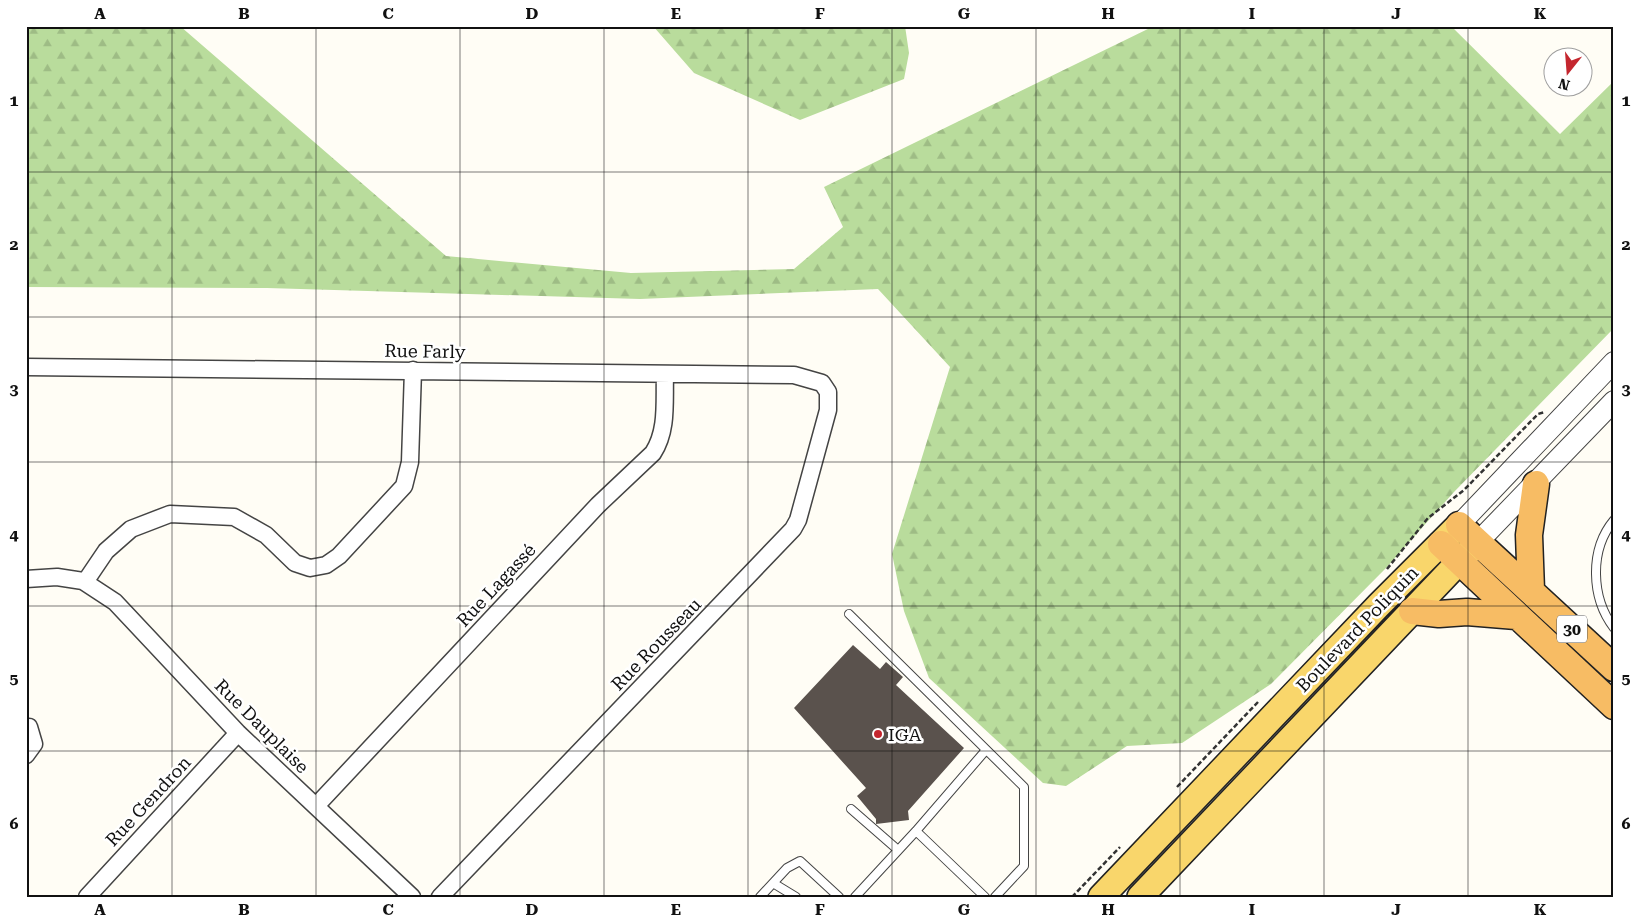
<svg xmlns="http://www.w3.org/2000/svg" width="1640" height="923" font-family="'Roboto Serif',serif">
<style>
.forest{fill:url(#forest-firs)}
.building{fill:#5a524d}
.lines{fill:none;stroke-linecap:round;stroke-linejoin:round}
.service-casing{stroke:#444;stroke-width:10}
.minor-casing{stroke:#444;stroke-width:19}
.tertiary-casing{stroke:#444;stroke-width:22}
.primary-casing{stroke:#222;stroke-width:28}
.trunk-casing{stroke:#222;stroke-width:29}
.path{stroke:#333;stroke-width:2.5;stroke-dasharray:5 2.5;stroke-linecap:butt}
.service{stroke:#fff;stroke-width:8}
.minor{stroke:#fff;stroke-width:16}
.tertiary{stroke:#fff;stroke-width:20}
.primary{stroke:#f9d66b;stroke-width:25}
.trunk{stroke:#f7bc64;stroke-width:26}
.grid{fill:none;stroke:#111;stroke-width:1;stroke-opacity:0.55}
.poi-dot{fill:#c4262e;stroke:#fff;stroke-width:2}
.labels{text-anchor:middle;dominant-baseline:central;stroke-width:5;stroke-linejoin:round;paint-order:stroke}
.shield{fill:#fff;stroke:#585858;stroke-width:1}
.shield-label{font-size:16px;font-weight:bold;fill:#111}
.street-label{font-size:18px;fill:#111;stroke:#fff}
.poi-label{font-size:18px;fill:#111;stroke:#fff;text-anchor:start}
.neatline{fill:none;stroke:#111;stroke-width:2}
.grid-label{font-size:16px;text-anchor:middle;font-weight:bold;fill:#111}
</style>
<defs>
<pattern id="forest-firs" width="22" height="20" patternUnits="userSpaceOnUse" patternTransform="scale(1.25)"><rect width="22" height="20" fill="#b9dc9c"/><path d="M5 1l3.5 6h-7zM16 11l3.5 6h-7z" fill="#9ebc85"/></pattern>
</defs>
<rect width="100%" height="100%" fill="#fffdf5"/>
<!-- forest -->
<path class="forest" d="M26,26H180L446,256L631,273L794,269L843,227L824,187L1154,26H1451L1560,134L1614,81V328L1454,492L1386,568L1271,684L1182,743L1127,746L1066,786L1043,783L929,678L904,611L892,554L950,367L878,289L640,299L267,288L26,287Z
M653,26H905L909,53L904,79L800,120L694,73Z"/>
<!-- building -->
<path class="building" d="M853,645L880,669L886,662L903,677L896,685L964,748L908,811L909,820L876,824V819L857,796L866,788L794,708Z"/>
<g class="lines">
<defs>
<path id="service" d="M1614,520C1589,550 1591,598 1614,628
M849,614L1024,787V866L995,897
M851,809L898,850
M916,831L985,897
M773,883L796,897
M760,897L787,868L800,861L839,897
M855,897L916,831L986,750"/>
<path id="minor" d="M26,367L794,375L822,383L828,392V410L798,520L793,529L440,897
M26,579L57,577L83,581L115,602L238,733L412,897
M85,582L106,551L131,529L170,514L234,517L266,535L295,563L310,568L326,565L339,556L404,486L410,462L413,370
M26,727H29L34,744L26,755
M316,806L598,505L653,453C668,430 664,401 665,375
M87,897L238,733"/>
<path id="tertiary" d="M1459,525L1614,362
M1478,542L1614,401"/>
<path id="primary" d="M1101,897L1379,605L1455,529
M1140,897L1474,546"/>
<path id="trunk" d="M1459,525L1614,668
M1441,544L1614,706
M1531,590L1529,535L1536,484
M1412,611L1439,614L1467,612L1516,616"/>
</defs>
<!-- service casing -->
<use href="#service" class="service-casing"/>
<!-- minor casing -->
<use href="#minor" class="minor-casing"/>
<!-- tertiary casing -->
<use href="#tertiary" class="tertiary-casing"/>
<!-- primary casing -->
<use href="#primary" class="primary-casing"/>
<!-- trunk casing -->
<use href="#trunk" class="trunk-casing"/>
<!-- path -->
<path class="path" d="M1387,569L1428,518L1464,490L1538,414L1545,412
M1177,787L1258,702
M1072,897L1120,847"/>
<!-- service -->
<use href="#service" class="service"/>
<!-- minor -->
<use href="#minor" class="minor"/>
<!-- tertiary -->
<use href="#tertiary" class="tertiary"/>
<!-- primary -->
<use href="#primary" class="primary"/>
<!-- trunk -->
<use href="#trunk" class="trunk"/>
</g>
<!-- grid -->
<path class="grid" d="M172,26V897M316,26V897M460,26V897M604,26V897M748,26V897M892,26V897M1036,26V897M1180,26V897M1324,26V897M1468,26V897M26,172H1614M26,317H1614M26,462H1614M26,606H1614M26,751H1614"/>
<!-- markers -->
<circle class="poi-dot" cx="878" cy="734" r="5"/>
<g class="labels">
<!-- shield labels -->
<rect class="shield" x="1557" y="615.5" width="30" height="27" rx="4"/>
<g class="shield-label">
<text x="1572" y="629">30</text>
</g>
<!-- street labels -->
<g class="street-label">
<text transform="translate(425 351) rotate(1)">Rue Farly</text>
<text transform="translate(496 585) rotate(-47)">Rue Lagassé</text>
<text transform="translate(1357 629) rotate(-46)">Boulevard Poliquin</text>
<text transform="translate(656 644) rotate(-46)">Rue Rousseau</text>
<text transform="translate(262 726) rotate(45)">Rue Dauplaise</text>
<text transform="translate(148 801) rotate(-47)">Rue Gendron</text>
</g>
<!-- poi labels -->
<g class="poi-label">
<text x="888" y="734">IGA</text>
</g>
</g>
<!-- border -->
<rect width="1640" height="923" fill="none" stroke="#ffffff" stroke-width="55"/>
<!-- north arrow -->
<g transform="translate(1568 72) rotate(197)"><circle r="24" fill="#ffffff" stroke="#a0a0a0"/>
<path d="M0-4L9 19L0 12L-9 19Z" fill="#c4262e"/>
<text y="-8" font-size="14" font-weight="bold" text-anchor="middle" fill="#111111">N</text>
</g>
<rect x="28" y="28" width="1584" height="868" class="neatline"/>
<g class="grid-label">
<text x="100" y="19">A</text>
<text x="244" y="19">B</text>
<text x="388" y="19">C</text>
<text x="532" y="19">D</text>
<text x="676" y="19">E</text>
<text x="820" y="19">F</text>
<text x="964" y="19">G</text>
<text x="1108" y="19">H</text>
<text x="1252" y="19">I</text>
<text x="1396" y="19">J</text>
<text x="1540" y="19">K</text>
<text x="14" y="106">1</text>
<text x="1626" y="106">1</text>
<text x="14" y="250">2</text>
<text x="1626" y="250">2</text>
<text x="14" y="395">3</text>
<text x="1626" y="395">3</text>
<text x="14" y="540">4</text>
<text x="1626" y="540">4</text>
<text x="14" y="684">5</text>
<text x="1626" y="684">5</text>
<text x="14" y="829">6</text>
<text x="1626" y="829">6</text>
<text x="100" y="915">A</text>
<text x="244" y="915">B</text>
<text x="388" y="915">C</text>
<text x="532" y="915">D</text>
<text x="676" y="915">E</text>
<text x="820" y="915">F</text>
<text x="964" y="915">G</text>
<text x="1108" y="915">H</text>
<text x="1252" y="915">I</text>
<text x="1396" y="915">J</text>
<text x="1540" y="915">K</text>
</g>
</svg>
